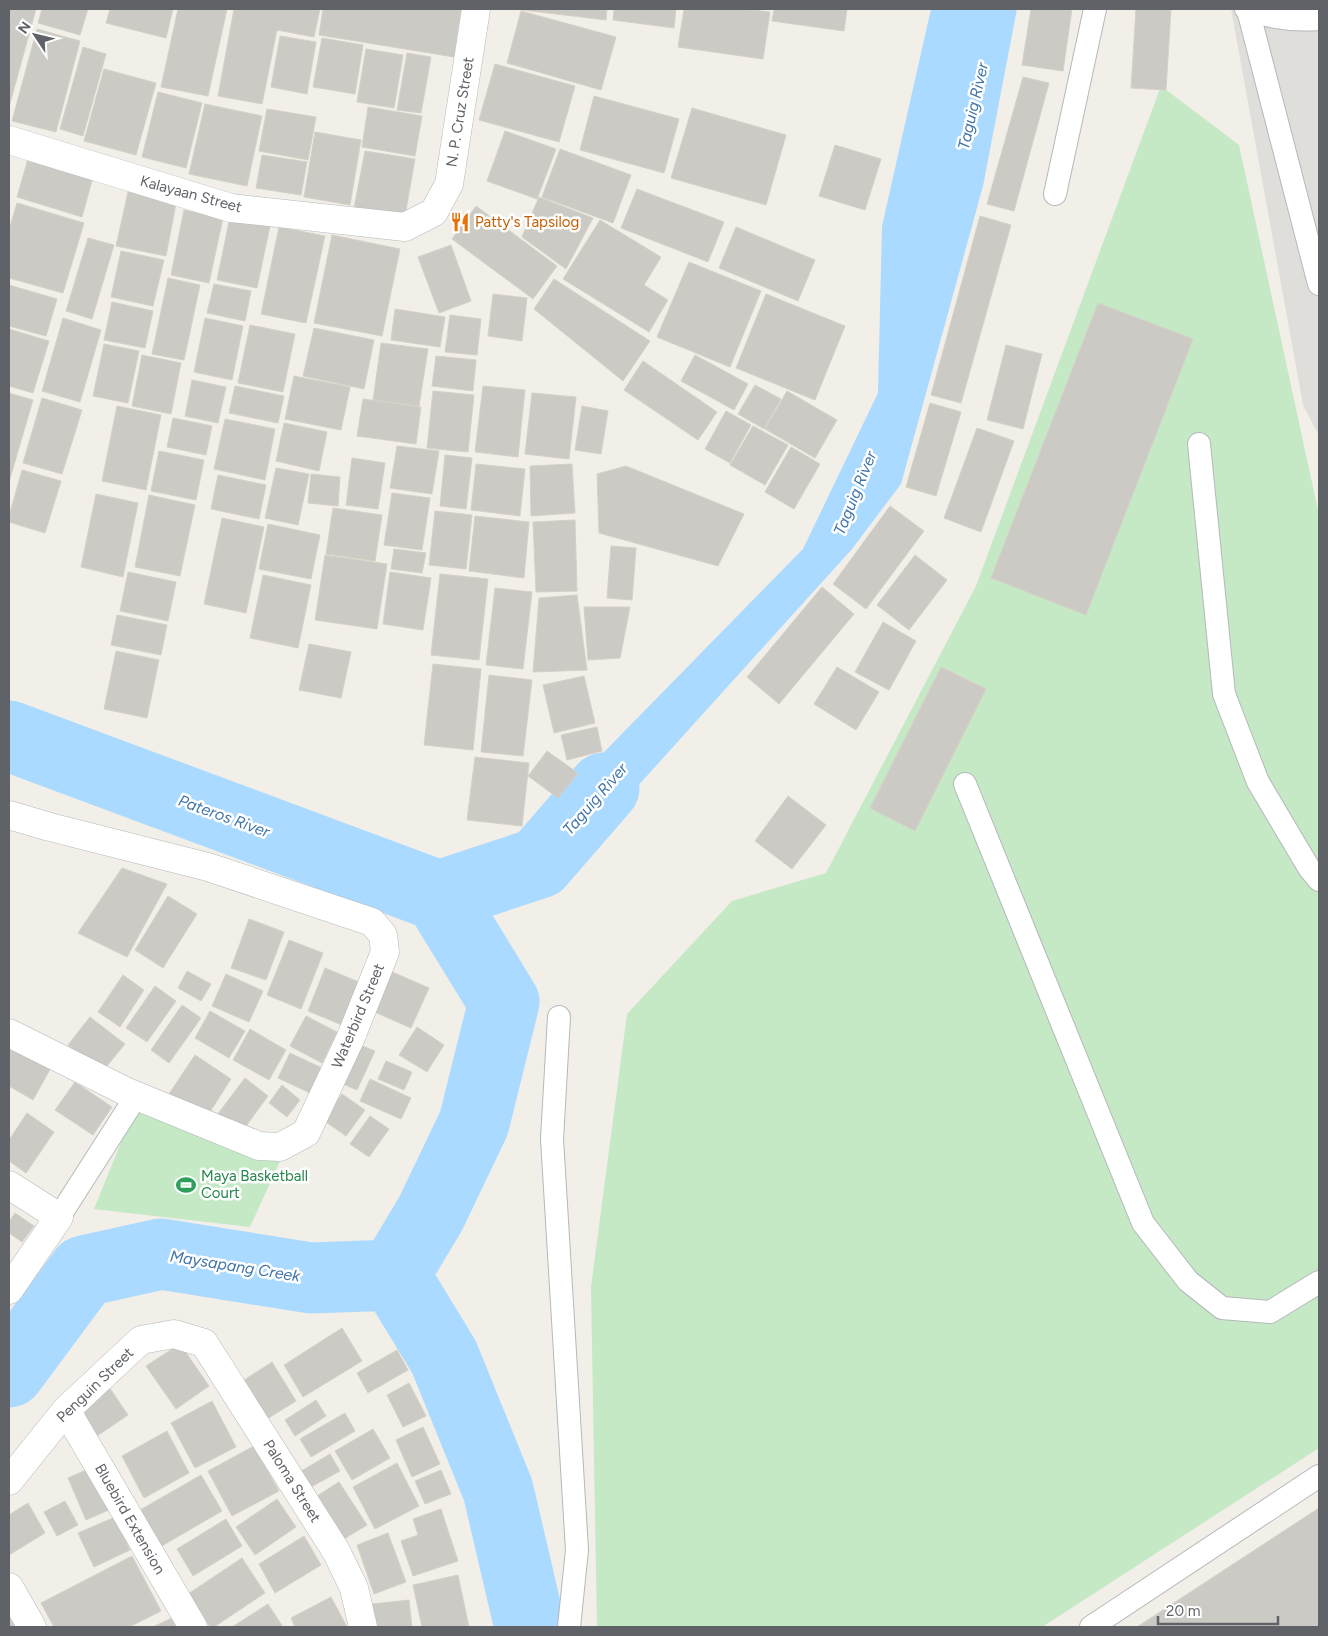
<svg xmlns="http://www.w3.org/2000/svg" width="1328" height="1636" font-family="Figtree,sans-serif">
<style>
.industrial{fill:#e0deda}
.green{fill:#c5e8c5}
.water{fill:#aadaff}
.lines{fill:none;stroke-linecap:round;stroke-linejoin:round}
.river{stroke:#aadaff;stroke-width:71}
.building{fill:#cccac5;stroke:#d6d1c6}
.lane-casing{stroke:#b5b8bc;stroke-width:24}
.street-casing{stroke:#b5b8bc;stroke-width:29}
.lane{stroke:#fff;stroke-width:22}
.street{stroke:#fff;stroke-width:28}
.labels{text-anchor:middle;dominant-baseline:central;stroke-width:5;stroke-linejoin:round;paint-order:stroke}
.street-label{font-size:15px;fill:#5f6368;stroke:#fff}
.food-label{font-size:15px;fill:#c56008;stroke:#fff;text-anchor:start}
.leisure-label{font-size:15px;fill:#27864d;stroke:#fff;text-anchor:start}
.water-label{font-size:16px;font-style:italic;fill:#4174aa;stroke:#fff}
</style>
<rect width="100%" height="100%" fill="#f1efe8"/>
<!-- industrial -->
<path class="industrial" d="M1231,9H1319V436L1303,405Z"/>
<!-- green -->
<path class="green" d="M1161,86L1239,145L1319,515V1448L1042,1627H597L591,1287L627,1014L732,901L826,873L976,586Z
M135,1108L275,1156L280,1161L250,1227L94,1209Z"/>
<!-- water -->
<path class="water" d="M931,9H1017L983,186L901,484L852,549L560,872L539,863L524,831L561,796L803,549L878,393L882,226Z"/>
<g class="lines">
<!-- river -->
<path class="river" d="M9,736L439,896
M439,896L539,863L604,788
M394,1275L431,1213L474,1123L504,1002L439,896
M394,1275L444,1357L498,1490L530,1627
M9,1372L84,1271L161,1254L311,1278L394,1275"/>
</g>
<!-- building -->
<path class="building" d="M9,9H36L9,107Z
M42,9H88L80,35L38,23Z
M110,9H173L166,38L106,23Z
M178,9H227L208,96L161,87Z
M234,9H320L314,37L277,30L262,104L218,96Z
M323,9H461L454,57L319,35Z
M514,9H607L606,20Z
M614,9H676L674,28L613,20Z
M684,9H746L770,12L763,59L678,47Z
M774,9H847L844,31L772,21Z
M1031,9H1072L1063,71L1022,65Z
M1136,9H1171L1166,90L1131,88Z
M521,11L616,37L601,90L507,63Z
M37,29L80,41L56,132L12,121Z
M280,36L316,42L307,94L271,87Z
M322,38L363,45L355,94L313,87Z
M83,47L106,54L83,136L60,129Z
M366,49L403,55L394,108L357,102Z
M407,53L431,57L421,113L397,110Z
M495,64L575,86L559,142L479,120Z
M104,69L156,83L136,155L84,141Z
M1023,77L1049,83L1014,211L987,204Z
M158,92L202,103L186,168L142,157Z
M594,96L679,119L664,173L580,150Z
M205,104L262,116L247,186L189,174Z
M368,107L422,116L415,156L362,147Z
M692,108L786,135L766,205L671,178Z
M267,109L316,117L308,160L259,151Z
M505,131L556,149L537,199L487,181Z
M315,132L361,140L350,205L304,197Z
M835,145L881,159L865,210L819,196Z
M560,149L631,175L613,223L542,197Z
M365,151L415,159L405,216L354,208Z
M262,155L307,162L301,195L256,188Z
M28,159L93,177L82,217L17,197Z
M130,183L178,193L166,256L116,246Z
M637,189L724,222L708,262L621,228Z
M539,197L593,218L566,269L522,237Z
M17,203L84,223L63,293L9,278V230Z
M476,206L557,266L533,299L452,239Z
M184,210L223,218L209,283L171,275Z
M980,216L1011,225L961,403L931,395Z
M230,217L270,226L257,288L217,280Z
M600,220L661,257L644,285L668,300L649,332L563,279Z
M279,227L325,236L306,323L261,314Z
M736,227L815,260L798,301L719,268Z
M332,235L400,249L382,336L314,323Z
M88,238L114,245L92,319L66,311Z
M451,245L471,301L439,313L418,257Z
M121,251L164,260L153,306L111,297Z
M689,262L761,291L730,367L657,337Z
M168,278L200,285L184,360L152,354Z
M554,279L650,341L623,381L534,309Z
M214,284L251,291L245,321L207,313Z
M9,285L57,299L46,336L9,326Z
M493,294L527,298L522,341L488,336Z
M766,294L845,326L815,400L736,368Z
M112,302L153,311L145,348L104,340Z
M1098,303L1193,339L1086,615L991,578Z
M395,309L445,317L440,347L391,340Z
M450,315L481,319L477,355L445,352Z
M63,318L101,330L80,402L42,391Z
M205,318L243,326L232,380L194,372Z
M250,325L295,334L283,392L238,383Z
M314,328L374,340L364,389L303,376Z
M9,329L49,341L33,393L9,386Z
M381,343L428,349L419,406L373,400Z
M104,344L139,351L128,403L93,396Z
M1006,345L1042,354L1023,429L987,420Z
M142,355L181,363L171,414L132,406Z
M695,355L748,384L734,410L681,381Z
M436,356L476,360L473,391L432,386Z
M643,361L717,412L698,440L624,390Z
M294,376L350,387L341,430L285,419Z
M192,380L226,387L218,423L185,416Z
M755,385L781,399L764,429L738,414Z
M235,386L284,396L278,423L229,413Z
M483,386L525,390L518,457L475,452Z
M433,391L474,395L468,452L427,448Z
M787,391L837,420L815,458L765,429Z
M9,393L33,400L9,482Z
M532,393L576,397L569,459L525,454Z
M42,398L82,410L62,474L23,463Z
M363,399L421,407L416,444L357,436Z
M930,403L961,412L936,496L906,487Z
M117,406L161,415L146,490L102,481Z
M582,406L608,411L601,454L575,450Z
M726,411L751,425L730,463L705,449Z
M173,418L212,426L206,455L167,447Z
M225,419L275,429L265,480L214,469Z
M284,423L327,432L319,471L276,461Z
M753,426L788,445L765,485L730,465Z
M977,428L1014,441L981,532L944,518Z
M397,446L439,451L432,494L390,488Z
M791,447L820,464L794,509L765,492Z
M159,451L204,460L196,500L151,491Z
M445,455L472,458L466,509L440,506Z
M352,458L385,463L378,509L346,505Z
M476,464L525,469L520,516L471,510Z
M572,464L575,513L531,516L530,466Z
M626,466L744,514L718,566L599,533L597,474Z
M276,468L309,474L298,525L265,518Z
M22,470L61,481L45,533L9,522V516Z
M311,474L340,477L338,506L308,503Z
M218,475L266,485L259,519L211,509Z
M392,493L430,498L422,550L384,545Z
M96,494L138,503L123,577L81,567Z
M149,495L195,505L180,576L135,567Z
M890,506L924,531L866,609L833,584Z
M333,508L382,515L375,561L326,554Z
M435,511L472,515L466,569L429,565Z
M475,516L529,522L524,578L469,571Z
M222,518L264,527L246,613L204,604Z
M575,520L577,591L536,592L533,522Z
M268,524L320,535L311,579L259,569Z
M611,546L636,548L632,600L607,598Z
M394,549L426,553L422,573L391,569Z
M325,555L387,564L377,629L315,620Z
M915,555L947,580L909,630L877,605Z
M128,572L176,582L168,621L120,611Z
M390,572L431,578L423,630L383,624Z
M440,574L488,579L479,660L431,655Z
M263,575L311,585L298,648L250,638Z
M822,587L854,614L779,704L747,677Z
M495,588L532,592L523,669L486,665Z
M577,595L587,670L533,672L539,598Z
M584,607H630L620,658L588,660Z
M117,615L167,625L161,655L111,645Z
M883,622L916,641L889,690L855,672Z
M309,644L351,652L341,698L299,690Z
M116,651L159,660L147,718L104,709Z
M433,664L481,669L473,750L424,745Z
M837,667L879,692L856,730L814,704Z
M941,667L986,689L915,831L870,808Z
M489,675L532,680L523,756L481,752Z
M584,676L595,723L554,733L543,685Z
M597,727L602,751L567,760L561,735Z
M547,751L578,773L558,798L528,776Z
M475,757L529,763L522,826L467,820Z
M788,796L826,825L792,869L755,841Z
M122,868L167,884L127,957L78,933Z
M168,896L197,914L163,968L135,950Z
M249,919L284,932L266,980L231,968Z
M289,940L323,953L301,1009L267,995Z
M325,968L359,982L342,1025L308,1011Z
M187,971L211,984L201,1001L178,988Z
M390,971L429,988L411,1028L372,1011Z
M226,974L263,991L249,1022L212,1006Z
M123,975L144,990L120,1027L98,1012Z
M155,986L176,1001L147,1042L126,1028Z
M182,1005L201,1018L169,1063L151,1050Z
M210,1011L245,1031L229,1058L195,1038Z
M306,1016L337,1032L322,1063L290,1046Z
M90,1017L125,1044L102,1072L68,1045Z
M417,1027L444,1045L427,1072L399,1055Z
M250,1029L286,1050L269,1080L233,1060Z
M9,1035L53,1064L33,1100L9,1086Z
M355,1043L375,1051L357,1090L338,1082Z
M290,1053L322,1068L310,1093L278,1078Z
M195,1055L231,1079L206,1118L169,1094Z
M386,1061L412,1072L404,1090L378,1079Z
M245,1078L268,1096L241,1133L217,1115Z
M370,1079L411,1098L401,1119L360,1101Z
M75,1082L112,1107L93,1135L55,1110Z
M282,1085L300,1100L287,1117L269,1103Z
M342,1094L365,1110L346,1136L323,1120Z
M27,1113L54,1132L26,1173L9,1161V1140Z
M370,1116L389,1129L369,1157L350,1144Z
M15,1213L34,1226L22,1242L9,1233V1222Z
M342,1328L362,1361L303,1397L284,1365Z
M180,1344L209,1386L176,1409L146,1366Z
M397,1350L408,1370L368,1393L357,1373Z
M272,1362L296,1401L262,1422L238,1384Z
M409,1383L426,1416L403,1427L387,1395Z
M109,1387L128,1415L94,1438L75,1409Z
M316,1400L326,1416L295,1436L285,1420Z
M212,1401L236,1447L195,1468L171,1423Z
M345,1413L355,1431L311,1457L300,1439Z
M423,1427L440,1464L412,1477L396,1440Z
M373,1429L390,1458L352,1480L335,1451Z
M167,1431L189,1473L144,1498L122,1456Z
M254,1446L279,1491L232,1516L208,1471Z
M330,1454L340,1471L302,1492L293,1476Z
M397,1463L419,1506L375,1529L353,1487Z
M93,1467L111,1509L86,1520L68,1478Z
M441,1470L451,1494L425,1504L415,1481Z
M201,1475L222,1511L160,1547L140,1510Z
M339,1482L367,1525L344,1539L317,1496Z
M277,1499L296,1527L255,1555L236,1527Z
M65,1501L78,1525L57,1536L44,1512Z
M28,1503L45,1533L9,1555V1515Z
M1319,1508V1627H1137Z
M441,1509L458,1561L413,1576L401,1541L418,1535L413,1519Z
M115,1517L130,1550L94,1567L78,1533Z
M226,1519L242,1546L193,1576L177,1549Z
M388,1533L406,1582L374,1594L357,1545Z
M304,1536L321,1565L275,1593L259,1564Z
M132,1556L161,1611L129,1627H54L41,1603Z
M242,1558L265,1593L214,1627H210L188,1594Z
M458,1575L469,1627H422L413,1585Z
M331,1597L347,1627H295L291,1618Z
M409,1600L412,1627H374L372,1604Z
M268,1604L283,1627H232Z
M176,1616L182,1627H153Z
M9,1617L15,1627H9Z"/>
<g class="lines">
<defs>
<path id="lane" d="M1246,9C1270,18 1294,21 1319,19
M1248,10L1319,284
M1055,194L1095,9
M1199,444L1224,694L1258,782L1309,868L1319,880
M965,784L1143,1223L1188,1281L1222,1308L1270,1312L1319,1282
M559,1017L552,1139L577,1550L569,1627
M59,1217L137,1095
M1091,1627L1319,1476"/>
<path id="street" d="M9,140L231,208L405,227L434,212L449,184L476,9
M9,815L50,827L208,867L372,922L383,935L385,952L351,1037L306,1133L280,1147L259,1146L127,1092L9,1033
M9,1185L59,1217L9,1290
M66,1410L193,1627
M9,1481L66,1410L141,1340L174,1334L204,1343L336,1551L354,1588L363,1627
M9,1587L32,1627"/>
</defs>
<!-- lane casing -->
<use href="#lane" class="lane-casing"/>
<!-- street casing -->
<use href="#street" class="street-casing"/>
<!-- lane -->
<use href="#lane" class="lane"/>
<!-- street -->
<use href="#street" class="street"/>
</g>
<!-- icons -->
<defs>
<symbol id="restaurant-bare" viewBox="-9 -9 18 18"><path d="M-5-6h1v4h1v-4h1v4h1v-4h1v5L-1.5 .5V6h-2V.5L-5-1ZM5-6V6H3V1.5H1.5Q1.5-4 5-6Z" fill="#e8710a" stroke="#fff" stroke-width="2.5" paint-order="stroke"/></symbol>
<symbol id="stadium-bare" viewBox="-9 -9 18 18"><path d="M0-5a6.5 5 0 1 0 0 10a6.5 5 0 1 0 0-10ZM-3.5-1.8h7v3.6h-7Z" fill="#2e9e5b" stroke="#fff" stroke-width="2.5" paint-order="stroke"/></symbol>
</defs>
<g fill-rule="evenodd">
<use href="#restaurant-bare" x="446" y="208" width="28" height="28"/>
<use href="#stadium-bare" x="172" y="1171" width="28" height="28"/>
</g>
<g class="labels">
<!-- street labels -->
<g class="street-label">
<text transform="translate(460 112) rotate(-81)">N. P. Cruz Street</text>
<text transform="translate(191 194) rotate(15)">Kalayaan Street</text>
<text transform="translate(358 1016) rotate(-67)">Waterbird Street</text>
<text transform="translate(95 1385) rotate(-44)">Penguin Street</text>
<text transform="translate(292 1481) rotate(58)">Paloma Street</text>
<text transform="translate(130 1519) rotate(60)">Bluebird Extension</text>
</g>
<!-- food labels -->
<g class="food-label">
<text x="475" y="222">Patty's Tapsilog</text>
</g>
<!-- leisure labels -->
<g class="leisure-label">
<text x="201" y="1176">Maya Basketball<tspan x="201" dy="17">Court</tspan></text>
</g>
<!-- water labels -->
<g class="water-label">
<text transform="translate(973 106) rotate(-77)">Taguig River</text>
<text transform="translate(855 493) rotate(-68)">Taguig River</text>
<text transform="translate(595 799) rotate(-49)">Taguig River</text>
<text transform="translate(224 816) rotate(20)">Pateros River</text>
<text transform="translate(235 1266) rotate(9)">Maysapang Creek</text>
</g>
</g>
<!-- border -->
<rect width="1328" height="1636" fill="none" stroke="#5f6368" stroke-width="20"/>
<!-- north arrow -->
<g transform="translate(35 35) rotate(305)" stroke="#ffffff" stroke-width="4" paint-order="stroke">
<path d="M0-4L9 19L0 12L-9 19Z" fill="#5f6368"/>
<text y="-8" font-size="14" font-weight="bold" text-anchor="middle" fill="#5f6368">N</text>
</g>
<!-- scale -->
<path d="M1158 1616v8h120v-8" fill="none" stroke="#5f6368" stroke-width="2.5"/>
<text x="1166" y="1616" font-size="15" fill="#5f6368" stroke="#ffffff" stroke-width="4" paint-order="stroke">20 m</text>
</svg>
